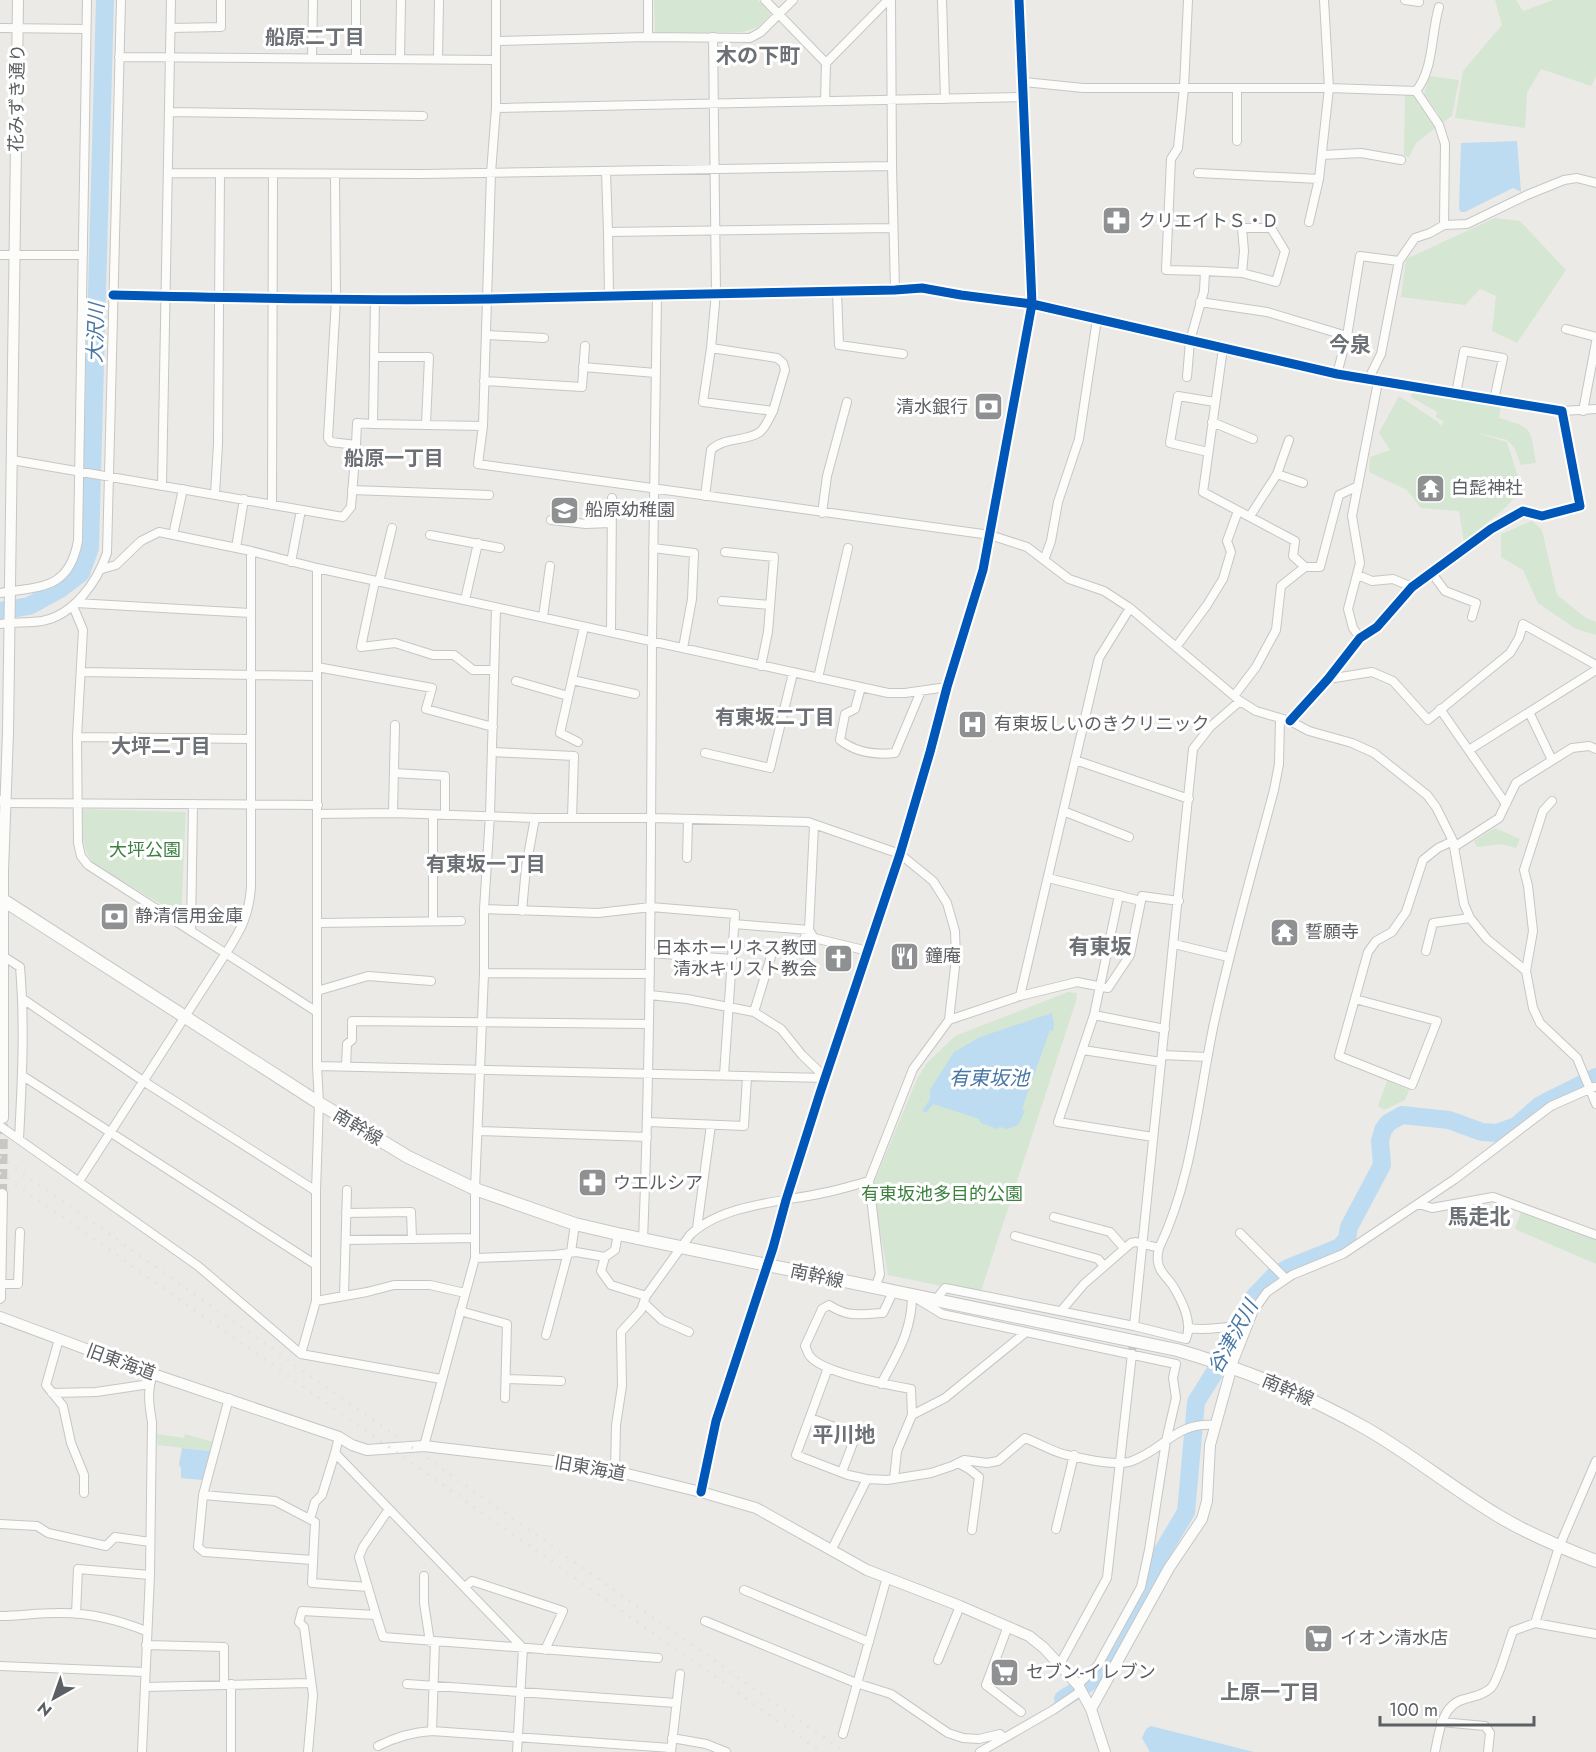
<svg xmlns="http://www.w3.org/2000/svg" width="1596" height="1752" font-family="Jost,'Noto Sans JP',sans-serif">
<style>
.green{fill:#d5e6d3}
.water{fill:#bedcf1}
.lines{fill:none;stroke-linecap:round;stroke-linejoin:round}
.river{stroke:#bedcf1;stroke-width:18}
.minor-tunnel{stroke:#c7c7c5;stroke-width:8;stroke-dasharray:8 4;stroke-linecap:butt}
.tertiary-tunnel{stroke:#c7c7c5;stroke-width:10;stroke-dasharray:10 5;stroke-linecap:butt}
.minor-casing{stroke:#c7c6c6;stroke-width:10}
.tertiary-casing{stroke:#c7c6c6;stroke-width:12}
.secondary-casing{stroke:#c7c7c8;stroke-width:14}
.minor{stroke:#fcfcfb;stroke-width:8}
.tertiary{stroke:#fcfcfb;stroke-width:10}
.secondary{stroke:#fcfcfb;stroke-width:12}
.rail{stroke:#e2e2e2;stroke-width:3;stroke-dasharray:1.5 8;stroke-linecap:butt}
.cycleway-casing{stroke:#fff;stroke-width:13}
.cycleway{stroke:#0057b8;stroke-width:9}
.labels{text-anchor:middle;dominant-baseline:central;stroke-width:6;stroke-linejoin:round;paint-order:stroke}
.street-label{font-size:18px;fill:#5c5f63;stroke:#fff}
.poi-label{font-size:18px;fill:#5c5f63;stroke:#fff;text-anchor:start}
.park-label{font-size:18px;fill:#3e8040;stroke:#fff}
.neighbourhood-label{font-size:20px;font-weight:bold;fill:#6d7175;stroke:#fff}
.water-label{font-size:20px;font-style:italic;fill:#4a78a6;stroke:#fff}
.quarter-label{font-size:21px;font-weight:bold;fill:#6d7175;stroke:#fff}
</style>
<rect width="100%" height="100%" fill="#ebeae6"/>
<!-- green -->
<path class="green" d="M654,0H758L771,14L758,27L743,32L655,33Z
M1495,0H1516L1523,11L1553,0H1596V76L1591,86L1541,69L1527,93L1525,128L1455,118L1463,71L1502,25Z
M1429,76L1459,80L1452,116L1442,123L1438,113L1424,94Z
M1405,94L1417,96L1419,106L1426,108L1437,127L1416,143L1409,157L1404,156Z
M1495,218L1520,221L1566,270L1517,343L1492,331L1496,296L1480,289L1465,305L1401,297L1406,259Z
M1412,392L1501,406L1499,418C1534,428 1530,428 1536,463L1521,465L1514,447L1507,440L1473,432L1507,442L1522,489L1506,507L1464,542L1459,511L1421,508L1407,490L1369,472L1370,457L1390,450L1379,433L1399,396L1438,422L1440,426L1444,422L1436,417L1437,412L1411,397Z
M1532,521L1542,530L1557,595L1586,618L1596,622V635L1576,629L1538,603L1523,570L1501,557V534Z
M82,809L186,812L181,916L95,865C80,849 83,829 82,809Z
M1495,828L1520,839L1516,848L1502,844L1477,847L1474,841Z
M1068,992L1077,993L1076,1001L980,1294L888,1275L872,1187L917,1079L927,1063L955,1036Z
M1387,1081L1409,1090L1405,1100L1384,1110L1378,1106Z
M1521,1212L1596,1239V1264L1515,1229Z
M156,1434L184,1438L185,1434L213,1442L210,1451L158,1445Z"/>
<!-- water -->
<path class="water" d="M1517,141L1521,192L1513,188L1465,212H1461L1459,209L1461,143Z
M1052,1013L1054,1025L1053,1031L1050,1030L1022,1109L1025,1111L1018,1125L1007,1129L1000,1127L997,1129L981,1123L979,1119L933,1104L926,1113L922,1111L930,1099V1090L954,1052L980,1037Z
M182,1448L210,1451L202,1480L181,1478V1469L179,1464Z
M1151,1726L1254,1752H1150L1142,1738L1146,1729Z"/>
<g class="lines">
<!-- river -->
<path class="river" d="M0,611L29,606L60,589L81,573L90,548L105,0
M1063,1699L1088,1683L1100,1671L1151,1580L1161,1554L1186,1512L1196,1402L1231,1346L1242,1317L1254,1297L1274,1276L1288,1268L1340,1247L1347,1239L1349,1227L1382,1165L1380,1141L1383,1130L1388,1123L1402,1115L1449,1120L1482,1132L1497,1133L1516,1126L1539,1106L1550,1100L1596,1077"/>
<!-- minor-tunnel -->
<path class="minor-tunnel" d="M1132,1354L1134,1326"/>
<!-- tertiary-tunnel -->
<path class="tertiary-tunnel" d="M2,1194L3,1121"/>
<defs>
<path id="minor" d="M356,0V58
M496,0V108L491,173L483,426L478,464L990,535L1027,547L1069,579L1104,591L1130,608L1240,701L1256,711L1290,721L1309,731L1352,743L1374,753L1427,795L1436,807L1453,841L1464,904L1470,918L1487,939L1526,971L1533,1008L1540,1023L1577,1058L1596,1104
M765,0L826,63
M891,0L892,166L895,290
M942,0L945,99
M1405,0L1419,2
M0,28L86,29
M171,28L221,27V0
M648,37V0
M496,41L648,37L750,38L761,32L793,0
M119,57L496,60
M312,58L313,0
M400,58L401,0
M438,58L439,0
M1024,82L1083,88H1329L1416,91L1439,125L1445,144L1444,225
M1237,88V141
M1416,91C1434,69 1431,33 1439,7
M825,101L826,63L888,0
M496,108L1024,97
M169,112L423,116
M1322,155L1361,153L1401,160
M606,171L608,232
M168,173L423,174L892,166
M1198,173L1319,179
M1309,222L1319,179L1329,88L1324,0
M0,255H83
M1205,271L1242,273L1276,282L1285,251L1271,228H1242L1244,251L1242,273
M837,291L839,345L903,354
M113,295C239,298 365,301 490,299C625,296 760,292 895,290L922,288L961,295L1032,304L1337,374L1562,411L1580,506L1542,516L1523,511L1491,529L1412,587L1377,627L1360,638L1328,679L1290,721
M609,296L608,232L893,228
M1200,302L1267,312L1347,336
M1566,329L1596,337
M487,335L544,338
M711,348L777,358L783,363L785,370L773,411L703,402L711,348L716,292L713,37
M1223,348L1203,492L1295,541L1293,556L1305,567
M374,357H429L426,424
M583,367L656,373
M1337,374L1347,336L1360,256L1399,261
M1187,377L1190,341L1204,291L1205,271L1166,270L1171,159L1178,148L1184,88L1188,0
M1368,380L1381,354L1399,261L1415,238L1430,233L1444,225L1467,224L1527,195L1564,180L1577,178L1596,183
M484,381L582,387L585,346
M1456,394L1464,351L1503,358L1494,400
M1562,411L1596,409
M1583,411L1596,342
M1212,422L1253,439
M373,424L483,426
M356,445L357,423L373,424L375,299
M1208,452L1170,443L1178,396L1215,402
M12,460L343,517L351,507L356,445L331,442L328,438L336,299L335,174
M1277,474L1303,483
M162,486L171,0
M352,490L489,495
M215,494L218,444L220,174
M705,496L711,450C723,437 746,442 760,432C766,427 769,418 773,411
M272,505L273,174
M822,513L827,476L847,402
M1250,516L1277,474L1289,440
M551,520L586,524L611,523
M173,535L183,489
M430,535L500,548
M236,548L244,499
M653,548L694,553L692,599L683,648
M725,552L774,557L768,632L761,666
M1044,560L1051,541L1058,502L1079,439L1097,319
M291,562L301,510
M317,568V1066
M102,569L116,565L141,541L159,532L251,551L317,568L888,693H905L947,687
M1431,572L1445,591L1476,603L1472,617
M1358,575L1372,581L1393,579L1412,587
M375,581L361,647L395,643L433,655H454L473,670H494
M379,582L392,528
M0,593C41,586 69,590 78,541L87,0
M465,600L478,543
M722,601L770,605
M76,603L250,613
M73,606L83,630L77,737L78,843L81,856L88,865L317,1012
M543,617L550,566
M0,624C14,622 28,623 42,621C74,615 97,582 107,553L121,0
M611,632L612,498
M1360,638L1353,628L1348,609L1360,563L1352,516L1378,382
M1176,647L1207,605L1223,579L1231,552L1227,541L1238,511
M317,667L432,688L426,709L493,727
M82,672L317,676
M818,678L848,548
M1328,679L1372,672L1393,681L1428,720L1510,653L1519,638L1523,624L1596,665
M572,680L635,694
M516,681L568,696
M861,687L855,709L845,714L840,740C855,752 876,755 895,753L921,691
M1234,696L1256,667L1276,630L1281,586L1305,567H1320L1339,495L1358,486
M1440,709L1506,804
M1529,712L1552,760
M77,737L251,739
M578,742L560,733L584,627
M1469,750L1596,670
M492,752L574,756L572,818
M705,753L770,768L793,673
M1075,760L1189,799
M394,773L445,776V815
M0,800L5,803L318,805
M1063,811L1129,837
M393,813L395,725
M317,814L393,813L535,818H652L808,822L900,854L933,881L947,903L955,931L956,958L949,1020
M1454,847L1499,818L1516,783L1572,748L1589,746L1596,749
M687,858L688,820
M1048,878L1141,901
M1119,895L1094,1015L1058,1122L1153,1137
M484,909L598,913L651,907L735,914L724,1075
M522,911L526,867L535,818
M433,920V815
M317,923L461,921
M734,924L809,930L814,938L868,951
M191,930L193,804
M1174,944L1228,957
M1426,951L1433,923L1470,918
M650,953L732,959
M0,959L3,956L20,967C25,1025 22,1082 19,1139
M1526,971L1533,931L1528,886L1524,870L1543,811L1552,801
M484,973L650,974
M317,991L368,976L431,981
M650,995L687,999L754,1012L781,1029L802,1055L826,1078
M1020,996L1077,982L1108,988L1130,955L1142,896L1179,901
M23,999L143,1081L316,1191
M1355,999L1437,1021L1412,1085L1339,1056L1368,952L1376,941L1392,932L1406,912L1423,860L1438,848L1453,841
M754,1012L773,950L797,951L809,930L814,826
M1094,1015L1165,1029
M1083,1050L1161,1062
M1162,1055L1207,1057
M346,1066L347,1044L352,1040V1021L649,1024
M23,1076L316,1265
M648,1122L744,1126L747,1077
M0,1126L198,1266L301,1354L316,1301V1191L319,1103L317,1066L826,1078
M479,1131L647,1137
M79,1181L226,953C241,930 249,915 251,887V551
M1419,1204L1432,1208L1493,1197L1596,1235
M346,1213L411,1212L412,1239
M1054,1217L1110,1232L1124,1248
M697,1228L711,1125
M1240,1233L1286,1279
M1015,1236L1098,1259L1104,1266
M346,1240L475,1238
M643,1240C651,1040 651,841 652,642C653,526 655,410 657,295
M571,1252L575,1224
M605,1257L601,1271L611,1285L646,1296
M475,1258L555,1255L576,1252L605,1257L615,1250L618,1234
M0,1284H18L20,1232
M875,1288L880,1274L869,1181L913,1069L949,1020L1020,996L1099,658L1130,608
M893,1292L883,1313C860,1314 849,1318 829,1305L822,1309L805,1346C807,1349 807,1352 809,1355C821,1373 889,1385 911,1389L912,1415
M344,1296L347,1190
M916,1298L942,1314L1176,1364L1173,1378L1176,1398L1166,1441L1149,1550L1141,1587L1098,1665L1078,1685
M316,1301L367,1292L394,1285H430L465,1293
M935,1301L945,1288L1134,1326L1186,1339C1193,1322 1182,1301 1173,1286C1168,1278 1159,1272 1158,1262C1157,1257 1158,1252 1159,1248
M644,1303L662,1320L689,1332
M460,1311L507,1324L505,1398
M1061,1311L1084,1284L1131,1243L1136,1242L1159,1248C1192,1180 1198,1101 1213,1028C1230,948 1253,869 1274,790L1279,764L1280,719
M1134,1326L1193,749L1210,727L1240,701
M1190,1328C1209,1332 1227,1324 1246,1328
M546,1335L568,1253
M59,1339L46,1385L63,1406L71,1443L84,1475V1493
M301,1354L441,1379
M1232,1366L1254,1310L1267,1292L1292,1275L1343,1254L1455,1179L1551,1106L1594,1087
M828,1368L796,1455L848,1475L867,1479L887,1480L931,1473L952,1466L964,1460L987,1463L998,1461L1025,1438C1038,1443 1050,1450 1063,1454C1080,1458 1116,1467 1132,1461C1165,1449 1175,1422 1215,1425
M506,1379L561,1381
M881,1384C897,1354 912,1331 912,1296
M52,1393L96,1392L150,1384
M229,1398L203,1495L198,1547L204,1552L313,1560
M810,1418L856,1435L842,1472
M339,1437L335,1453L523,1648L517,1752
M424,1446L475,1258V1189L484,973V909L490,815L496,608
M958,1463L969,1469L979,1477L972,1530
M615,1471L616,1425L622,1386L621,1332L641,1310L646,1296L690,1235C722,1204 782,1202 823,1193C839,1190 854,1185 869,1181
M894,1479L897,1451L912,1415L945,1398L1025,1333
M203,1495L275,1501L315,1522L312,1583L368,1587
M310,1519L315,1502L322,1495L335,1453
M0,1524L37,1526L48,1533L106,1546L115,1537L150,1542
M1056,1529L1074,1455
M832,1549L867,1479
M424,1576V1603L430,1642
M465,1587L472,1581L563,1611L545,1650
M744,1590L869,1642
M76,1614L78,1569L150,1575
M376,1615L383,1637L658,1658
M0,1616C19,1616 37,1613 56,1613C86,1612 119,1620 146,1631
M705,1621L856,1683L891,1694L948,1733L963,1738L979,1739L1000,1734L1003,1738
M1535,1623L1596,1634
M1008,1626L986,1685L1021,1712
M435,1642L432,1731L671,1748
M146,1645L224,1647V1684
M938,1660L960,1606
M1060,1664L1107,1578L1132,1354
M0,1666L145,1672
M407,1684L676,1703
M145,1687L311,1683
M1441,1722L1485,1726L1490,1733L1488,1752
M843,1734L887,1577
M672,1738L706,1744L726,1752
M378,1746C396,1737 412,1732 432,1731
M142,1752L150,1575L152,1422C149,1405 147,1391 153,1374
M231,1752V1684
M308,1752L313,1695L304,1627L299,1622L302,1611L376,1615L359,1557L363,1547L389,1509
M671,1752L680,1674
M980,1752L1053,1710L1081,1691
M1435,1752C1439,1732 1442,1704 1465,1699C1475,1696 1483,1695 1491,1688C1499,1679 1508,1644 1513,1631L1535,1623L1559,1547L1596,1461"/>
<path id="tertiary" d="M3,1118V871L8,732L18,0
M0,1298L2,1194
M0,1317L153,1374L339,1437L352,1445L367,1450L424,1446L562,1462L615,1471L701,1492L756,1508L867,1570L960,1606L1029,1636L1044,1648L1078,1685L1091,1709L1105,1752
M701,1492L716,1421L773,1248L786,1200L820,1093L900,854L930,752L947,687L983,570L1032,304L1019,0
M1091,1709L1169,1568L1202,1519L1207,1501L1210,1445L1232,1366"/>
<path id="secondary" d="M0,898L319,1103L408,1157L475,1189L575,1224L618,1234L1177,1350C1243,1369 1307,1395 1367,1429C1412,1455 1452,1488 1497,1515C1528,1534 1562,1548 1596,1561"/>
</defs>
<!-- minor casing -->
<use href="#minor" class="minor-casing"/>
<!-- tertiary casing -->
<use href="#tertiary" class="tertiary-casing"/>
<!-- secondary casing -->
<use href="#secondary" class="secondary-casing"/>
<!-- minor -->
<use href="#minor" class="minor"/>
<!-- tertiary -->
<use href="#tertiary" class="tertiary"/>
<!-- secondary -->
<use href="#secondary" class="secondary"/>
<!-- rail -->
<path class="rail" d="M0,1157L844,1752
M0,1173L822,1752"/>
<defs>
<path id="cycleway" d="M113,295C239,298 365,301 490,299C625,296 760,292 895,290L922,288L961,295L1032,304L1337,374L1562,411L1580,506L1542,516L1523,511L1491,529L1412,587L1377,627L1360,638L1328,679L1290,721
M701,1492L716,1421L773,1248L786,1200L820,1093L900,854L930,752L947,687L983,570L1032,304L1019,0"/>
</defs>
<!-- cycleway casing -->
<use href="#cycleway" class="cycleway-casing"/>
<!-- cycleway -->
<use href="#cycleway" class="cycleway"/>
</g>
<!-- icons -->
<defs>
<symbol id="pharmacy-square" viewBox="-11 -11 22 22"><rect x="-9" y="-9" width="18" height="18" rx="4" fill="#8e9091" stroke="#fff"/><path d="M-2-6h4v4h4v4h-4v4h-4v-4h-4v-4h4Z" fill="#fff"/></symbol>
<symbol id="bank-square" viewBox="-11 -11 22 22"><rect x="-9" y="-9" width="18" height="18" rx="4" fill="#8e9091" stroke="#fff"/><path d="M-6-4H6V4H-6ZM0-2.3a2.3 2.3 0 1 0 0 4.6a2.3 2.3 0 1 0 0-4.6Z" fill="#fff"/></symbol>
<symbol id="temple-square" viewBox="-11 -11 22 22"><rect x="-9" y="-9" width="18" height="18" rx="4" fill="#8e9091" stroke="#fff"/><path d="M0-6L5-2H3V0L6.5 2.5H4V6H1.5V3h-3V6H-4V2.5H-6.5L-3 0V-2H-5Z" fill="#fff"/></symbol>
<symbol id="school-square" viewBox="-11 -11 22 22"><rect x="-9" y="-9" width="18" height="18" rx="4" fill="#8e9091" stroke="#fff"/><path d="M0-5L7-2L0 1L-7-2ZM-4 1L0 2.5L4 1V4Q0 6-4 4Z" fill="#fff"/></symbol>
<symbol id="hospital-square" viewBox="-11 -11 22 22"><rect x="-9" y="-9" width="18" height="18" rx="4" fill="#8e9091" stroke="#fff"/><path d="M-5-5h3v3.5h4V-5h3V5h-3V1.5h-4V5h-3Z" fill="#fff"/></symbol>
<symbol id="restaurant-square" viewBox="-11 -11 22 22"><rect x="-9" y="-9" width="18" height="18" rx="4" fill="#8e9091" stroke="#fff"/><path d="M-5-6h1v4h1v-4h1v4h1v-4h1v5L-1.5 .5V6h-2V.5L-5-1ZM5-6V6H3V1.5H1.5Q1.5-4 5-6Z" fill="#fff"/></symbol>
<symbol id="church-square" viewBox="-11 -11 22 22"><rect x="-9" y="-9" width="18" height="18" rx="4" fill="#8e9091" stroke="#fff"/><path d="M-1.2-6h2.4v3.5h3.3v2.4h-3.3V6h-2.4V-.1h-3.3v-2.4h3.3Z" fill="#fff"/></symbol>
<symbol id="supermarket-square" viewBox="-11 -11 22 22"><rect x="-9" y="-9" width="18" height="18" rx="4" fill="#8e9091" stroke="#fff"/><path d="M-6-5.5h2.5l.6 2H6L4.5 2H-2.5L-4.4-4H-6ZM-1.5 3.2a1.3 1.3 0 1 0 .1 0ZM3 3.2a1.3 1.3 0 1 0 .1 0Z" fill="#fff"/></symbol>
</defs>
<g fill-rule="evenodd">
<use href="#pharmacy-square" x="1100" y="204" width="33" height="33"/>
<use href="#bank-square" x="972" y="390" width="33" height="33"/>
<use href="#temple-square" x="1414" y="472" width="33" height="33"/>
<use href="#school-square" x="548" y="494" width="33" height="33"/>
<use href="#hospital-square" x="956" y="708" width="33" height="33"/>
<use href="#bank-square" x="98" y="900" width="33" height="33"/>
<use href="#temple-square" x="1268" y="916" width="33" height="33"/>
<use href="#restaurant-square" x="888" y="940" width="33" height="33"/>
<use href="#church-square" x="822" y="942" width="33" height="33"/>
<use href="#pharmacy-square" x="576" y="1166" width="33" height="33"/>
<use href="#supermarket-square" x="1302" y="1622" width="33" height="33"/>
<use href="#supermarket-square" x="988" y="1656" width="33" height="33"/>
</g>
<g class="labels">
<!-- street labels -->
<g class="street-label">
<text transform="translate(17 98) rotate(-89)">花みずき通り</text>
<text transform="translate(358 1127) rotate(31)">南幹線</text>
<text transform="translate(817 1276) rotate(12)">南幹線</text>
<text transform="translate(121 1362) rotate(20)">旧東海道</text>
<text transform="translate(1288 1390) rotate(23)">南幹線</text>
<text transform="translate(590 1468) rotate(10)">旧東海道</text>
</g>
<!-- poi labels -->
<g class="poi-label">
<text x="1138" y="221">クリエイトＳ・D</text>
<text x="968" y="407" text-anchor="end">清水銀行</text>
<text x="1451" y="488">白髭神社</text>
<text x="585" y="510">船原幼稚園</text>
<text x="994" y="724">有東坂しいのきクリニック</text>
<text x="135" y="916">静清信用金庫</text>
<text x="1305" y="932">誓願寺</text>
<text x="817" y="948" text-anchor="end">日本ホーリネス教団<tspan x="817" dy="21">清水キリスト教会</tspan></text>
<text x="925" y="956">鐘庵</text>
<text x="613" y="1183">ウエルシア</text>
<text x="1340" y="1638">イオン清水店</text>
<text x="1026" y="1672">セブン-イレブン</text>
</g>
<!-- park labels -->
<g class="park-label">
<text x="145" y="850">大坪公園</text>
<text x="942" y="1194">有東坂池多目的公園</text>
</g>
<!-- neighbourhood labels -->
<g class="neighbourhood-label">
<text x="315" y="37">船原二丁目</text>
<text x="394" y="458">船原一丁目</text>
<text x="775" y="717">有東坂二丁目</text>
<text x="161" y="746">大坪二丁目</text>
<text x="486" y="864">有東坂一丁目</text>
<text x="1270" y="1692">上原一丁目</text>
</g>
<!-- water labels -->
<g class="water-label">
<text transform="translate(96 333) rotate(-88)">大沢川</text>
<text x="989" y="1078">有東坂池</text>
<text transform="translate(1233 1337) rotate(-61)">谷津沢川</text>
</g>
<!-- quarter labels -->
<g class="quarter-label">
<text x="758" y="56">木の下町</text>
<text x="1350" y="345">今泉</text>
<text x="1100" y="947">有東坂</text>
<text x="1479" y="1217">馬走北</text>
<text x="844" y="1435">平川地</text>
</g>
</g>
<!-- north arrow -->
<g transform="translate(54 1698) rotate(220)" stroke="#ffffff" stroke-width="4.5" paint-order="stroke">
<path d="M0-4.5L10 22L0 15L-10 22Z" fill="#5c5f63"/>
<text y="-9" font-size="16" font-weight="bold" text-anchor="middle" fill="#5c5f63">N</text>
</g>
<!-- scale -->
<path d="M1380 1716v9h154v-9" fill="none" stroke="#5c5f63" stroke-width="3"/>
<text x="1389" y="1716" font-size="18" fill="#5c5f63" stroke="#ffffff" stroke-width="4.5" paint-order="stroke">100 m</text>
</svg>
